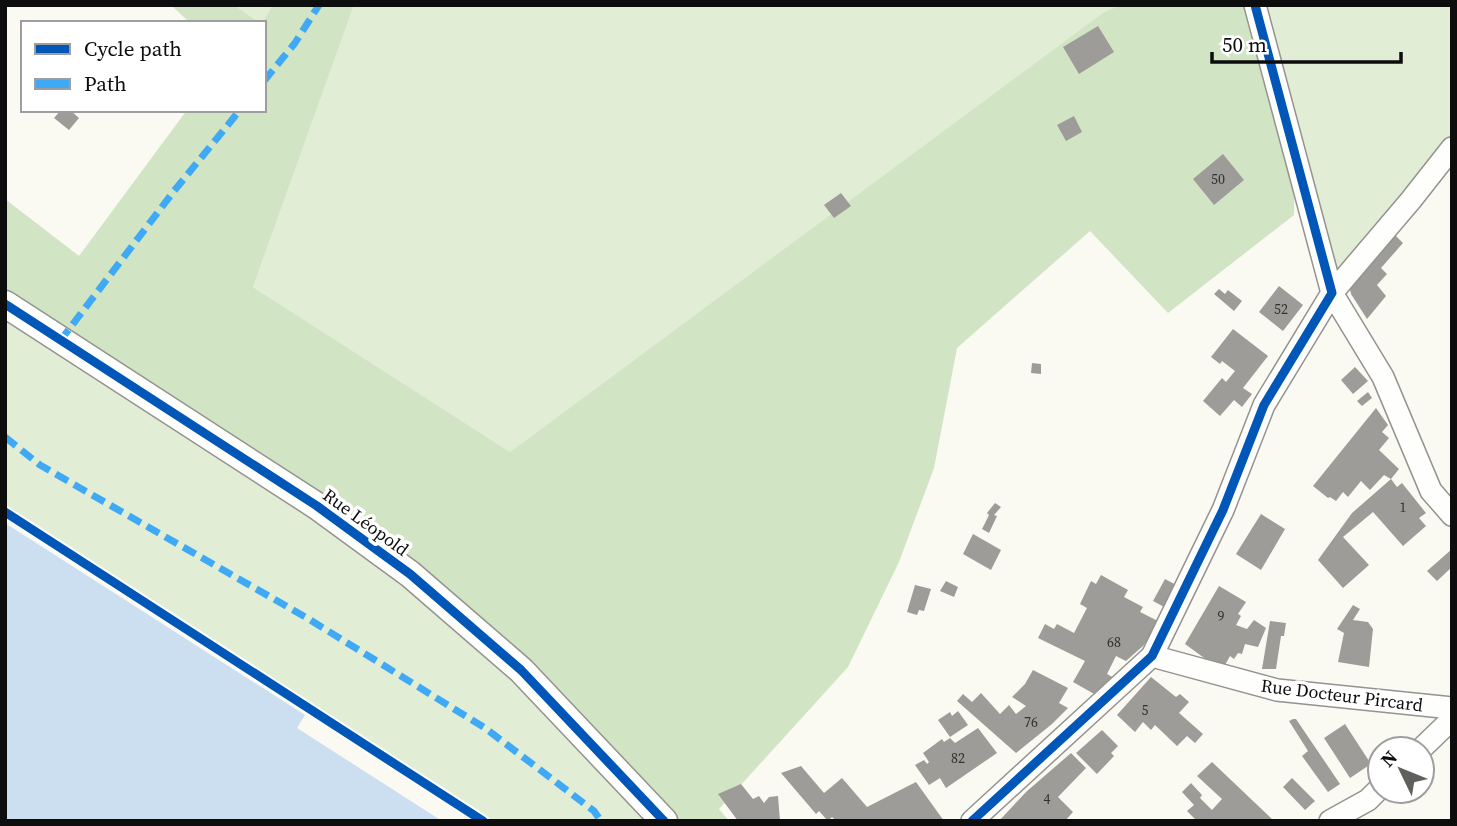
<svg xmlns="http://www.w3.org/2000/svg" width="1457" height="826" font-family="'Source Serif 4',serif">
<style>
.green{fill:#e1edd4}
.forest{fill:#d1e4c3}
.water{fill:#ccdff0}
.building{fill:#9e9c98}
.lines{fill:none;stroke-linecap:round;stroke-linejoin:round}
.minor-casing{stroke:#949390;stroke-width:24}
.tertiary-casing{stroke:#949390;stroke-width:29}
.minor{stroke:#fefefd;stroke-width:21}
.tertiary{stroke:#fefefd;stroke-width:26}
.quiet{stroke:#3fa9f5;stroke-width:7;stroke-dasharray:14 7;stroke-linecap:butt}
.cycleway-casing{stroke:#fff;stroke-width:13}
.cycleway{stroke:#0057b8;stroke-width:9}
.labels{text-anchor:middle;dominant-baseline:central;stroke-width:7;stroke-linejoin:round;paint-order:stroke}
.number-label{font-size:14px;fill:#313130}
.street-label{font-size:18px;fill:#0d0d0d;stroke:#fff}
</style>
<rect width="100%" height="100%" fill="#faf9f2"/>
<!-- green -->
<path class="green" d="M234,5H273L262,23Z
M354,5H1121L1104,12L510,452L253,287Z
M1256,5H1452V155L1332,293Z
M5,303L350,529L561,711L647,821H482L5,512Z"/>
<!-- forest -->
<path class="forest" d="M171,5H234L261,23H190Z
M273,5H354L253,287L510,452L1104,12L1121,5H1255L1295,150L1294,215L1168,313L1090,231L957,348L934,468L899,562L848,667L719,809L729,821H662L377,549L5,303V199L79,256L187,110H264V23H262Z"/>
<!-- water -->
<path class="water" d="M5,523L305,715L297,728L442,821H5Z"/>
<!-- building -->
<path class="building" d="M1098,26L1114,52L1079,74L1063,47Z
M61,110H70L79,118L69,130L54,118Z
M1074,116L1082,132L1066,141L1057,125Z
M1223,154L1244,180L1214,205L1193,179Z
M841,193L851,206L834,218L824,205Z
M1393,233L1403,243L1381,268L1387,274L1377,285L1386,296L1367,319L1351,294L1349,284Z
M1279,286L1303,305L1283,331L1259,312Z
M1219,289L1225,294L1228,290L1242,301L1234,311L1214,294Z
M1233,329L1268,356L1243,388L1252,394L1242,407L1234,400L1220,416L1203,401L1222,378L1226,382L1235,371L1222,361L1220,364L1211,357Z
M1032,363L1041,364V374L1031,373Z
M1355,367L1368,381L1353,394L1341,380Z
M1368,392L1372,398L1362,406L1357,401Z
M1376,408L1388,425L1382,432L1389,438L1379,450L1399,469L1391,479L1397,487L1402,483L1426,513L1419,518L1426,526L1403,546L1373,512L1343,537L1369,565L1343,588L1318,560L1352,513L1391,479L1384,475L1370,490L1361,481L1348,497L1343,492L1336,501L1330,497L1328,498L1313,486Z
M995,503L1001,507L994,515L997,516L989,533L982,529L989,515L987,513Z
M1261,514L1285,529L1261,570L1236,554Z
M973,534L1001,550L991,570L963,554Z
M1452,549V567L1437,581L1427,571Z
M1101,575L1128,590L1124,597L1143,607L1140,612L1160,622L1143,646L1126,661L1116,656L1107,674L1114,678L1096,695L1073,682L1085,661L1038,638L1045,624L1054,629L1057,624L1074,633L1087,608L1080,604L1091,581L1096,584Z
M1165,579L1180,587L1168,609L1153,601Z
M946,581L958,587L954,597L940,591Z
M915,585L931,589L924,611L919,610L917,615L907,612Z
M1219,586L1246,602L1238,614L1241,616L1236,625L1247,629L1254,620L1266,628L1258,647L1245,644L1242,654L1238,653L1234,659L1230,656L1225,665L1211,663L1185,644Z
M1353,605L1360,609L1353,620L1368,622L1373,629L1369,667L1338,662L1344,633L1337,629Z
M1270,621L1286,623L1284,636H1281L1276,669H1262Z
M1033,670L1068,688L1059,703L1068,708L1052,724L1016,753L957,701L963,694L972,702L981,693L1000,714L1009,705L1016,714L1026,706L1012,697L1025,684Z
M1151,677L1176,697L1180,694L1189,702L1179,713L1203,734L1195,743L1187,736L1177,746L1155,725L1151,730L1143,722L1135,732L1117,715Z
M958,711L968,725L950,737L938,720L950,712L952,716Z
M1293,719H1296L1340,784L1328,792L1302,756L1308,751L1289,721Z
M1345,724L1371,764L1350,778L1324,738Z
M978,728L997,753L946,788L940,778L929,785L915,765L924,760L927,764L929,762L923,753L942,739L944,742L950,738L955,743Z
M1102,730L1118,746L1111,753L1114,756L1097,774L1076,753Z
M1071,753L1086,768L1058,797L1073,812L1065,821H999L1026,792Z
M1212,762L1274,821H1197L1187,811L1194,805L1182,792L1191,783L1202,795L1200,798L1212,810L1222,799L1197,776Z
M801,766L824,793L842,778L867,807L916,782L944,821H836L832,817L828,821L819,811L816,814L781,773Z
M1292,778L1315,801L1305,810L1283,787Z
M741,784L753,799L759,796L764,803L769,797L778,796L780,821H738L718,794Z"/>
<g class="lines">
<defs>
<path id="minor" d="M1452,148L1411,200L1332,293L1383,377L1431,491L1452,515
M1152,656L1277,690L1452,708
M1421,749L1452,719
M972,821L1152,656L1223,510L1264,405L1332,293L1255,5
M1330,821L1368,800L1380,788"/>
<path id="tertiary" d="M5,304L317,506L410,574L521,670L664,821"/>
</defs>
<!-- minor casing -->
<use href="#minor" class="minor-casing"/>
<!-- tertiary casing -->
<use href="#tertiary" class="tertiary-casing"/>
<!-- minor -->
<use href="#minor" class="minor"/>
<!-- tertiary -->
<use href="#tertiary" class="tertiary"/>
<!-- quiet -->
<path class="quiet" d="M264,81L295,43L319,5
M60,341L174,191L240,110
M5,437L40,465L307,618L485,728L594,811L601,821"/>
<defs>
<path id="cycleway" d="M5,304L317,506L410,574L521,670L664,821
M5,512L483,821
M972,821L1152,656L1223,510L1264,405L1332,293L1255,5"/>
</defs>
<!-- cycleway casing -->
<use href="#cycleway" class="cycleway-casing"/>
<!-- cycleway -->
<use href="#cycleway" class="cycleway"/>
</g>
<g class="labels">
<!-- number labels -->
<g class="number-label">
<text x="1218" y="179">50</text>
<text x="1281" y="309">52</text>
<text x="1403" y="507">1</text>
<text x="1221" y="616">9</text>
<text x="1114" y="642">68</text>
<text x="1145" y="710">5</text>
<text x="1031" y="722">76</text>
<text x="958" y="758">82</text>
<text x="1047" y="799">4</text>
</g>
<!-- street labels -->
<g class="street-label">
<text transform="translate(366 522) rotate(36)">Rue Léopold</text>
<text transform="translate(1342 695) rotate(7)">Rue Docteur Pircard</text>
</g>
</g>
<!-- border -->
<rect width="1457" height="826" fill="none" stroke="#0d0d0d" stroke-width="14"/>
<!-- legend -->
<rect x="21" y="21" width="245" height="91" fill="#ffffff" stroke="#9e9e9e" stroke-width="2"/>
<rect x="35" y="44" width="35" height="10" fill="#0057b8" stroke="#9e9e9e" stroke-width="2"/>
<text x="84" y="56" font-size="21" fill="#0d0d0d">Cycle path</text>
<rect x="35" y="79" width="35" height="10" fill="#3fa9f5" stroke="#9e9e9e" stroke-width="2"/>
<text x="84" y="91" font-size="21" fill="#0d0d0d">Path</text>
<!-- north arrow -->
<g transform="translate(1401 770) rotate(313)"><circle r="33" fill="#ffffff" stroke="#9e9e9e" stroke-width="2"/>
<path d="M0-5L12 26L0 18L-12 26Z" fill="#60605d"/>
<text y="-10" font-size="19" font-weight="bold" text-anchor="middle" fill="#0d0d0d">N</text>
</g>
<!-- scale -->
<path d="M1212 52v10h189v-10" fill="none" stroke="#0d0d0d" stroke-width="3.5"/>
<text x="1222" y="52" font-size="21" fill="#0d0d0d" stroke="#ffffff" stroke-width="5" paint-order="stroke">50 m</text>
</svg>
